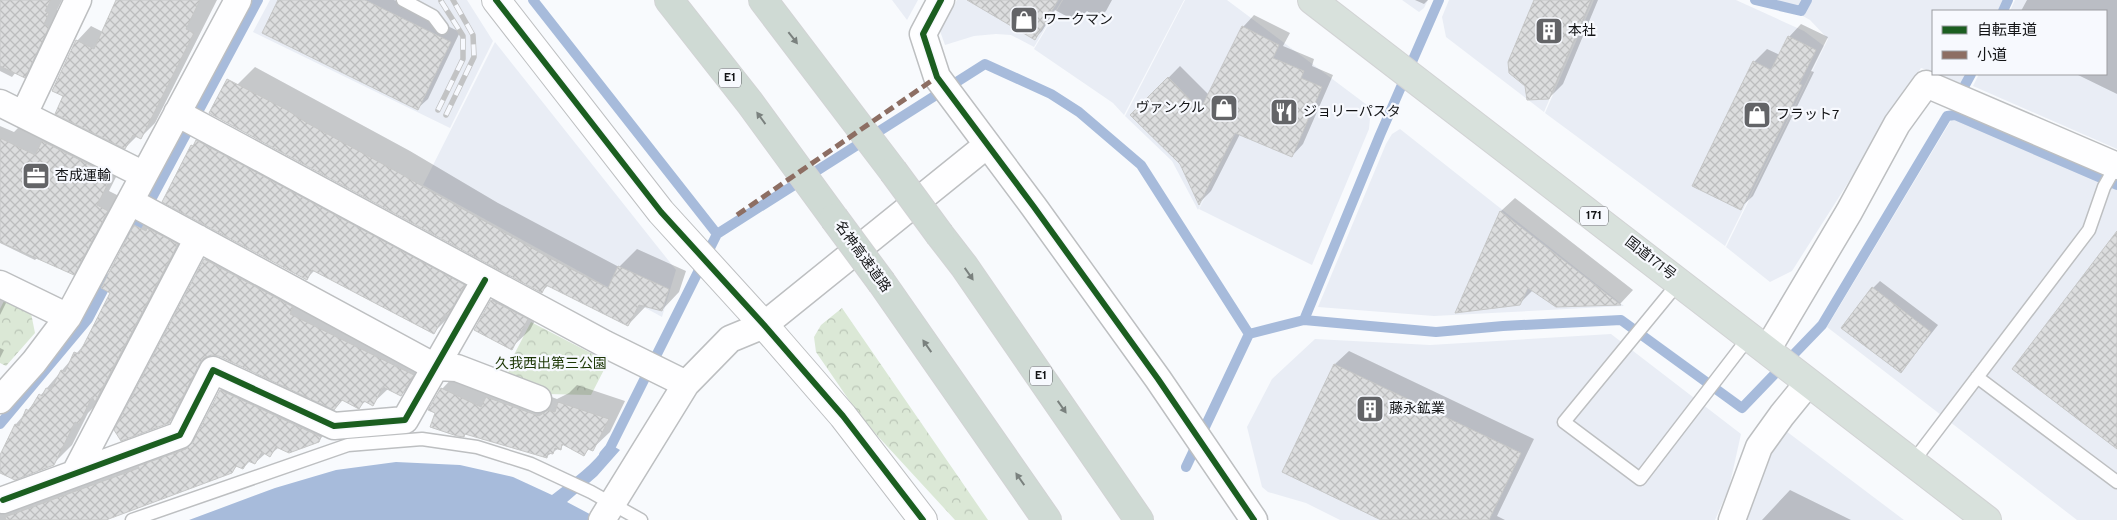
<svg xmlns="http://www.w3.org/2000/svg" width="2117" height="520" font-family="Overpass,'Noto Sans JP',sans-serif">
<style>
.built{fill:#e9edf5}
.forest{fill:url(#forest-crowns)}
.water{fill:#a7bbdb}
.shadow{fill:#0003}
.lines{fill:none;stroke-linecap:round;stroke-linejoin:round}
.stream{stroke:#a7bbdb;stroke-width:10}
.building{fill:url(#building-cross-hatch);stroke:#c6c7c7}
.service-casing{stroke:#bdbfc1;stroke-width:15}
.minor-casing{stroke:#bdbfc1;stroke-width:29}
.tertiary-casing{stroke:#bdbfc1;stroke-width:30}
.trunk-casing{stroke:#d2d3d4;stroke-width:30}
.motorway-casing{stroke:#d2d3d4;stroke-width:30}
.service{stroke:#fefeff;stroke-width:12}
.minor{stroke:#fefeff;stroke-width:26}
.tertiary{stroke:#fefeff;stroke-width:28}
.trunk{stroke:#d8e1dc;stroke-width:28}
.motorway{stroke:#cfdad4;stroke-width:28}
.rail-casing{stroke:#c2c3c4;stroke-width:5.5}
.rail{stroke:#f7f9fe;stroke-width:4;stroke-dasharray:11;stroke-linecap:butt}
.motorway-bridge-casing{stroke:#d2d3d4;stroke-width:30;stroke-linecap:butt}
.motorway-bridge{stroke:#cfdad4;stroke-width:28}
.quiet{stroke:#8d6e63;stroke-width:5;stroke-dasharray:10 5;stroke-linecap:butt}
.cycleway-casing{stroke:#f7f9fe;stroke-width:9}
.cycleway{stroke:#1b5e20;stroke-width:6}
.oneway{fill:#7a817e}
.labels{text-anchor:middle;dominant-baseline:central;stroke-width:4.5;stroke-linejoin:round;paint-order:stroke}
.shield{fill:#f7f9fe;stroke:#57595c;stroke-width:1}
.shield-label{font-size:12px;font-weight:bold;fill:#131416}
.poi-label{font-size:14px;fill:#131416;stroke:#f7f9fe;text-anchor:start}
.street-label{font-size:14px;fill:#131416;stroke:#f7f9fe}
.park-label{font-size:14px;fill:#1b3603;stroke:#f7f9fe}
</style>
<defs>
<pattern id="forest-crowns" width="20" height="18" patternUnits="userSpaceOnUse" patternTransform="scale(1.25)"><rect width="20" height="18" fill="#dbe8d6"/><path d="M2 6a3 3 0 1 1 6 0M12 15a3 3 0 1 1 6 0" fill="none" stroke="#bbc6b7"/></pattern>
<pattern id="building-cross-hatch" width="8" height="8" patternUnits="userSpaceOnUse" patternTransform="scale(1.25)"><rect width="8" height="8" fill="#dcddde"/><path d="M0 0l8 8M0 8l8-8" fill="none" stroke="#bcbdbe"/></pattern>
</defs>
<rect width="100%" height="100%" fill="#f8fafd"/>
<!-- built -->
<path class="built" d="M270,0H467L493,41L450,128L253,32Z
M892,0H918L907,20Z
M957,0H1062L1034,47L1011,35L996,34L974,36L945,45L940,31Z
M1063,0H1184L1124,115L1113,103L1034,49Z
M1185,0H1227L1371,108L1369,129L1312,265L1199,209L1239,130L1198,210L1172,161L1125,116Z
M1402,0H1428L1424,8L1419,12Z
M1449,0H1592L1544,112L1446,37L1442,17Z
M1594,0H1736L1804,31L1824,46L1725,246L1545,113Z
M1774,0H2003L1998,11H1933V72L1921,68L1792,271L1770,282L1726,247L1828,39L1810,20Z
M2015,0H2117V149L1973,86L1979,74H2106V11H2010Z
M495,42L676,270L662,317L423,185Z
M1937,74H1967L1962,84Z
M1953,117L2117,187V520H2077L1827,327Z
M1400,129L1624,306L1434,316L1318,307L1386,144L1392,134Z
M1611,334L1741,434L1729,488L1715,520H1340L1306,503L1268,492L1262,487L1247,427L1272,379L1315,339L1430,345Z
M1782,428L1904,520H1742Z"/>
<!-- forest -->
<path class="forest" d="M4,301L31,313L35,333L6,366L0,363V309Z
M842,308L988,520H955L862,419L816,352L814,337L821,325Z
M531,322L608,362L591,395L546,394L505,372Z"/>
<!-- water -->
<path class="water" d="M608,443L620,450L597,476L567,502L601,520H189L275,488L336,470L396,462L460,465L513,477L552,495C573,479 593,465 608,443Z"/>
<!-- shadow -->
<path class="shadow" d="M0,0H62L57,10L62,13L38,62L24,76L16,72L12,77L0,71Z
M118,0H217L155,123L141,137L137,136L125,148L64,96L77,41L91,26L103,32Z
M280,0H394L460,32L428,99L418,108Z
M969,0H1112L1106,11L1098,18L1087,11L1077,22L1055,10L1042,31L1035,38Z
M1415,0H1428L1424,4Z
M1536,0H1598L1563,84L1549,98Z
M2027,0H2117V94L2076,74H2106V11H2021Z
M1254,15L1290,33L1283,46L1314,59L1312,66L1333,75L1303,144L1292,156L1240,134L1211,191L1199,203L1182,163L1132,115L1180,66L1209,95L1243,27Z
M1801,24L1828,37L1811,71L1814,72L1753,196L1740,208L1754,62L1767,49L1780,55L1789,37Z
M255,67L410,151L498,203L619,267L637,249L686,271L679,292L662,310L646,306L628,325L549,285L542,291L237,85Z
M0,126L14,132L19,127L124,161L109,191L121,197L87,260L73,273L39,256L35,260L0,243Z
M210,131L482,266L452,314L433,333L315,270L306,279L191,150Z
M1515,198L1633,290L1620,304L1556,306L1533,290L1520,303L1457,312L1501,211Z
M154,207L196,225L98,403L88,413L72,445L53,464L0,472V458L16,424L88,340L112,292L102,288L135,226Z
M224,241L431,356L420,376L401,395L389,388L372,404L366,401L359,407L344,399L334,408L220,355L212,354L188,403L169,422L116,430L205,259Z
M1880,281L1938,325L1901,372L1873,288Z
M511,282L546,300L530,330L511,348L476,329L492,300Z
M0,295L8,299L0,315Z
M0,348L4,350L0,358Z
M1349,351L1534,439L1497,516L1505,520H1383L1283,472L1335,364Z
M459,371L505,380L557,399L569,393L577,385L625,401L610,432L592,449L590,448L584,454L565,444L546,457L467,433L464,436L442,389Z
M239,372L337,422L318,441L279,447L270,455L266,453L255,463L250,461L243,468L238,465L231,472L104,520H0V511L199,433L221,390Z
M1790,490L1851,520H1762Z"/>
<g class="lines">
<!-- stream -->
<path class="stream" d="M533,0L717,234L610,448L604,455
M1755,0L1801,11L1807,0
M2003,11L2008,0
M1965,85L1971,74
M717,234L985,64L1051,94L1079,112L1141,165L1249,334
M131,237L258,0
M1304,320L1380,135L1439,0
M0,424L88,319L109,279
M1186,467L1249,334L1304,320L1436,332L1503,326L1621,320L1742,408L1822,325L1947,116L1955,115L2117,185"/>
</g>
<!-- building -->
<path class="building" d="M0,0H51L45,11L49,13L44,24L49,27L25,78L0,66Z
M116,0H200L186,29L194,33L141,139L133,135L125,149L55,114L63,96L52,91L76,40L94,49Z
M278,0H365L451,42L418,110L262,33Z
M967,0H1058L1035,40Z
M1534,0H1591L1549,99L1527,100L1525,86L1509,73L1508,62Z
M1242,26L1279,45L1273,58L1304,71L1301,78L1322,87L1292,157L1235,133L1199,205L1180,164L1130,115L1168,77L1200,110Z
M1788,36L1816,50L1799,84L1802,85L1741,210L1692,186L1753,61L1771,70Z
M227,79L287,110L307,123L392,169L546,256L608,288L618,266L669,289L662,311L639,305L628,326L546,285L542,293L209,113Z
M0,138L35,155L42,141L112,176L97,205L108,211L74,275L0,242Z
M196,140L465,285L448,315L445,314L434,334L312,270L307,280L162,202L191,145L193,146Z
M1500,211L1621,305L1556,307L1528,288L1520,305L1455,313Z
M134,225L146,231L147,228L178,244L95,402L92,397L79,424L75,422L54,465L15,480L0,473V455L15,424L19,426L26,409L29,411L39,394L42,396L46,388L51,390L61,370L65,372L74,352L79,354L110,293L101,288Z
M2117,231V449L2012,369Z
M204,259L293,307L290,314L414,375L401,396L383,387L373,406L364,401L359,409L342,400L334,410L219,356L211,355L204,358L200,363L169,423L121,441L114,430Z
M1872,287L1931,332L1901,373L1841,328Z
M491,300L528,319L512,350L474,330Z
M1334,364L1521,453L1489,520H1381L1282,472Z
M441,388L481,407L486,397L539,416L548,410L555,412L558,402L609,419L593,451L588,449L584,456L562,444L561,450L555,448L553,454L548,453L547,458L465,434L464,437L457,436L430,427L435,413L428,410Z
M220,390L321,437L319,442L289,453L276,447L270,457L262,452L255,464L248,461L243,469L236,466L232,473L106,520H6L5,517L139,468L138,466L186,449L193,442Z"/>
<g class="lines">
<defs>
<path id="service" d="M403,0L433,16L442,28
M1679,282L1564,422L1640,479L1749,337
M1977,377L2117,482
M1912,463L2089,230L2104,187L2117,164
M132,520L348,445L422,439L477,447L531,464L591,492L641,520"/>
<path id="minor" d="M941,0L923,34L937,77L1034,207L1158,379L1254,520
M0,103L144,175
M177,113L605,344L686,384
M24,114L78,0
M131,202L435,367L457,368L538,399
M0,284L68,317
M1767,350L1849,212L1897,124L1926,84L2117,166
M0,400L34,362L68,317L238,0
M75,473L198,238
M3,500L180,435L213,370L334,426L405,420L485,280
M602,520L686,384L730,339L764,325L987,145
M1732,520L1759,447L1782,415L1808,383"/>
<path id="tertiary" d="M496,0L661,212L764,325L843,416L923,520"/>
<path id="trunk" d="M1312,0L1987,520"/>
<path id="motorway" d="M669,0L750,103L834,218
M763,0L893,171
M940,235L964,266L1139,520
M882,283L1047,520"/>
</defs>
<!-- service casing -->
<use href="#service" class="service-casing"/>
<!-- minor casing -->
<use href="#minor" class="minor-casing"/>
<!-- tertiary casing -->
<use href="#tertiary" class="tertiary-casing"/>
<!-- trunk casing -->
<use href="#trunk" class="trunk-casing"/>
<!-- motorway casing -->
<use href="#motorway" class="motorway-casing"/>
<!-- service -->
<use href="#service" class="service"/>
<!-- minor -->
<use href="#minor" class="minor"/>
<!-- tertiary -->
<use href="#tertiary" class="tertiary"/>
<!-- trunk -->
<use href="#trunk" class="trunk"/>
<!-- motorway -->
<use href="#motorway" class="motorway"/>
<defs>
<path id="rail" d="M438,110L463,59V36L441,1
M446,115L474,57L473,35L453,0"/>
</defs>
<!-- rail casing -->
<use href="#rail" class="rail-casing"/>
<!-- rail -->
<use href="#rail" class="rail"/>
<defs>
<path id="motorway-bridge" d="M893,171L940,235
M834,218L882,283"/>
</defs>
<!-- motorway-bridge casing -->
<use href="#motorway-bridge" class="motorway-bridge-casing"/>
<!-- motorway-bridge -->
<use href="#motorway-bridge" class="motorway-bridge"/>
<!-- quiet -->
<path class="quiet" d="M737,215L937,77"/>
<defs>
<path id="cycleway" d="M496,0L661,212L764,325L843,416L923,520
M941,0L923,34L937,77L1034,207L1158,379L1254,520
M3,500L180,435L213,370L334,426L405,420L485,280"/>
</defs>
<!-- cycleway casing -->
<use href="#cycleway" class="cycleway-casing"/>
<!-- cycleway -->
<use href="#cycleway" class="cycleway"/>
</g>
<!-- one-way arrows -->
<defs><path id="oneway-solid" d="M-6-.8H1V-3.2L6.5 0L1 3.2V.8H-6Z" transform="scale(1.25)"/></defs>
<g class="oneway">
<use href="#oneway-solid" transform="translate(793 38) rotate(52)"/>
<use href="#oneway-solid" transform="translate(761 118) rotate(-126)"/>
<use href="#oneway-solid" transform="translate(969 274) rotate(55)"/>
<use href="#oneway-solid" transform="translate(927 346) rotate(-125)"/>
<use href="#oneway-solid" transform="translate(1062 407) rotate(55)"/>
<use href="#oneway-solid" transform="translate(1020 479) rotate(-125)"/>
</g>
<!-- icons -->
<defs>
<symbol id="shop-square" viewBox="-11 -11 22 22"><rect x="-9" y="-9" width="18" height="18" rx="4" fill="#636467" stroke="#f7f9fe"/><path d="M-5-2.5h2.3a2.7 3.5 0 0 1 5.4 0H5L5.5 6h-11ZM-1.5-2.5h3a1.5 2.3 0 0 0-3 0Z" fill="#fff"/></symbol>
<symbol id="building-square" viewBox="-11 -11 22 22"><rect x="-9" y="-9" width="18" height="18" rx="4" fill="#636467" stroke="#f7f9fe"/><path d="M-4-6H4V6H1V3H-1V6H-4ZM-2.5-4.3h1.7v1.8h-1.7ZM.8-4.3h1.7v1.8H.8ZM-2.5-1h1.7V.8h-1.7ZM.8-1h1.7V.8H.8Z" fill="#fff"/></symbol>
<symbol id="restaurant-square" viewBox="-11 -11 22 22"><rect x="-9" y="-9" width="18" height="18" rx="4" fill="#636467" stroke="#f7f9fe"/><path d="M-5-6h1v4h1v-4h1v4h1v-4h1v5L-1.5 .5V6h-2V.5L-5-1ZM5-6V6H3V1.5H1.5Q1.5-4 5-6Z" fill="#fff"/></symbol>
<symbol id="office-square" viewBox="-11 -11 22 22"><rect x="-9" y="-9" width="18" height="18" rx="4" fill="#636467" stroke="#f7f9fe"/><path d="M-6-3h4V-5.5h4V-3h4V5H-6ZM-1-4.5V-3h2v-1.5ZM-6 0V1H6V0Z" fill="#fff"/></symbol>
</defs>
<g fill-rule="evenodd">
<use href="#shop-square" x="1008" y="4" width="32" height="32"/>
<use href="#building-square" x="1533" y="15" width="32" height="32"/>
<use href="#shop-square" x="1208" y="92" width="32" height="32"/>
<use href="#restaurant-square" x="1268" y="96" width="32" height="32"/>
<use href="#shop-square" x="1741" y="99" width="32" height="32"/>
<use href="#office-square" x="20" y="160" width="32" height="32"/>
<use href="#building-square" x="1354" y="393" width="32" height="32"/>
</g>
<g class="labels">
<!-- shield labels -->
<g class="shield">
<rect x="719" y="68.5" width="22" height="19" rx="4"/>
<rect x="1580" y="206.5" width="28" height="19" rx="4"/>
<rect x="1030" y="366.5" width="22" height="19" rx="4"/>
</g>
<g class="shield-label">
<text x="730" y="78">E1</text>
<text x="1594" y="216">171</text>
<text x="1041" y="376">E1</text>
</g>
<!-- poi labels -->
<g class="poi-label">
<text x="1043" y="20">ワークマン</text>
<text x="1568" y="31">本社</text>
<text x="1205" y="108" text-anchor="end">ヴァンクル</text>
<text x="1303" y="112">ジョリーパスタ</text>
<text x="1776" y="115">フラット7</text>
<text x="55" y="176">杏成運輸</text>
<text x="1389" y="409">藤永鉱業</text>
</g>
<!-- street labels -->
<g class="street-label">
<text transform="translate(862 257) rotate(54)">名神高速道路</text>
<text transform="translate(1650 259) rotate(38)">国道171号</text>
</g>
<!-- park labels -->
<g class="park-label">
<text x="551" y="364">久我西出第三公園</text>
</g>
</g>
<!-- legend -->
<rect x="1932" y="10" width="175" height="65" fill="#f7f9fe" stroke="#9c9da1"/>
<rect x="1942" y="26" width="25" height="8" fill="#1b5e20" stroke="#9c9da1"/>
<text x="1977" y="35" font-size="15" fill="#131416">自転車道</text>
<rect x="1942" y="51" width="25" height="8" fill="#8d6e63" stroke="#9c9da1"/>
<text x="1977" y="60" font-size="15" fill="#131416">小道</text>
</svg>
